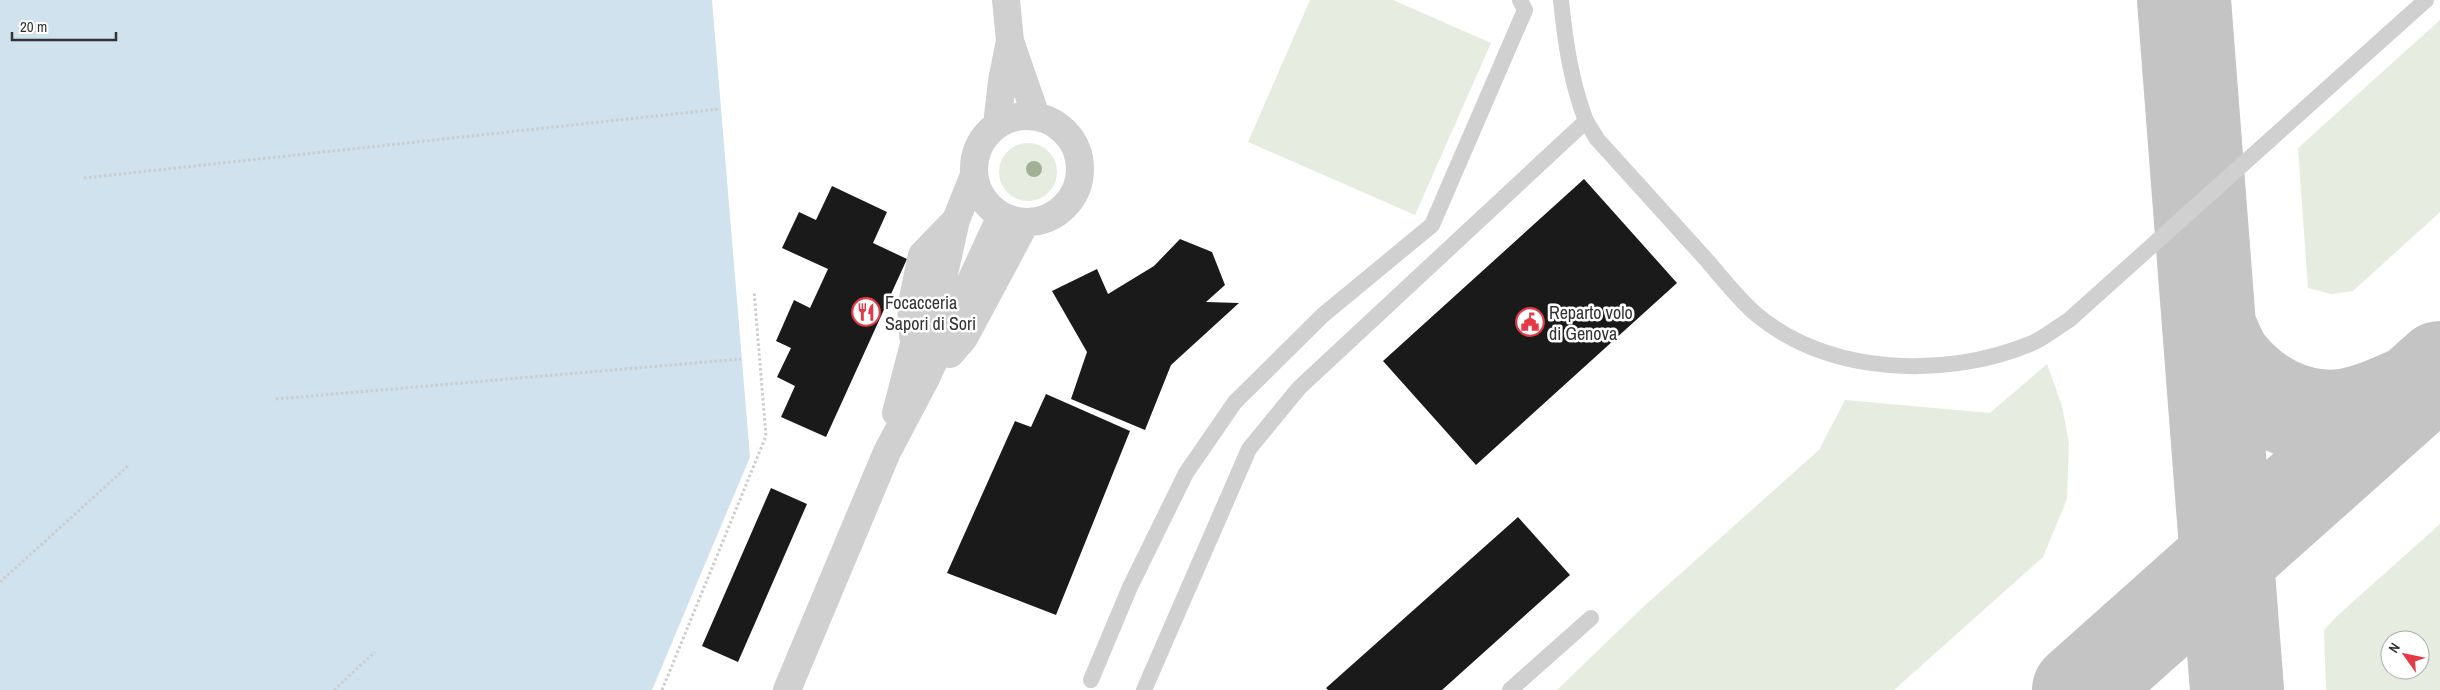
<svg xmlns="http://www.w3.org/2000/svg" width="2440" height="690" font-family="'Archivo Narrow',sans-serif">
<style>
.green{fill:#e6ecdf;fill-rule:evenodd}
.water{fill:#cfe2ee}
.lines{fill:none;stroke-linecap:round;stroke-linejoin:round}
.taxiway{stroke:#c4c4c4;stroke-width:94}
.building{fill:#1a1a1a}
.path{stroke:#cdcdcd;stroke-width:3;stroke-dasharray:2.5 2.5;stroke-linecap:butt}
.service{stroke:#d0d0d0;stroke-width:16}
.minor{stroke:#d0d0d0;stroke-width:28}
.tree{fill:#a2b095}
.labels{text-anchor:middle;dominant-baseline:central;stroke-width:5;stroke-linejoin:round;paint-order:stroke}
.poi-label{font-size:18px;fill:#333;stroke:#fff;text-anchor:start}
</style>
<rect width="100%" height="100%" fill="#fff"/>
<!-- green -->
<path class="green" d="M1310,0H1393L1491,43L1415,215L1248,142Z
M2440,20V212L2353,291L2331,294L2308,288L2298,148Z
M999 172a29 29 0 1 1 58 0a29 29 0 1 1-58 0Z
M2047,364L2062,406L2069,443L2067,499L2043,557L1894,690H1557L1642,608L1819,450L1845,400L1990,413Z
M2440,524V690H2326L2324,630L2337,616ZM2390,640H2420V670H2390Z"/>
<!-- water -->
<path class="water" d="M0,0H712L750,457L652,690H0Z"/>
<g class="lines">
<!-- taxiway -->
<path class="taxiway" d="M2184,0L2237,690
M2209,327C2214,338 2219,352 2226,362C2253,397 2296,421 2342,416C2367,413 2391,401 2414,391
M2079,690L2440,368"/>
</g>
<!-- building -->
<path class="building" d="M1584,179L1677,283L1476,465L1383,361Z
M832,186L887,212L873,243L907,259L826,437L781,417L795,386L777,377L791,348L776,341L794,300L810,308L828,269L782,248L799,212L816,220Z
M1180,239L1212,252L1225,285L1206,302L1239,303L1171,365L1145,430L1071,399L1087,352L1052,291L1097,269L1108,294L1154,266Z
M1046,394L1130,431L1056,615L947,573L1015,421L1031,427Z
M771,488L807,504L738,662L702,646Z
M1518,517L1570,575L1442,690H1328L1326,688Z"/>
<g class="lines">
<!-- path -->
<path class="path" d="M84,178L720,109
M276,399L741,359
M0,582L128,466
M334,690L375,652
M662,690L766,436L754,291"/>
<!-- service -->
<path class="service" d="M1586,121L1597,139C1632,178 1668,217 1703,256C1720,275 1737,298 1757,315C1830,375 1945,379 2030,344C2043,339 2056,328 2069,320L2426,0
M1091,680L1130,587L1186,473L1235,402L1323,315L1432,225L1525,10L1520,0
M1144,690L1249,449L1299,388L1586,121C1571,82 1565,41 1561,0
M1510,690L1591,618"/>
<!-- minor -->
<path class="minor" d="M1006,0L1010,41L1036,116
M974 169a53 53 0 1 1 106 0a53 53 0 1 1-106 0Z
M997,125L1002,81L1010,41
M913,336L911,308L922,255L955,221
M950,354L964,338L1026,222
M896,413L914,344L943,278L956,220L974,175
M787,690L887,452L925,380L1001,216"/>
</g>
<!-- trees -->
<circle class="tree" cx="1034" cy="169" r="8"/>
<!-- icons -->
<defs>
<symbol id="restaurant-ring" viewBox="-11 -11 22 22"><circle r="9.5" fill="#fff" stroke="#e63946" stroke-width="1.5"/><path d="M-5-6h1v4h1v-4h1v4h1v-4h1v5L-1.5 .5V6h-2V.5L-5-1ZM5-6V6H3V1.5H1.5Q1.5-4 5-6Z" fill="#e63946"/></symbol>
<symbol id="civic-ring" viewBox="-11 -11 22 22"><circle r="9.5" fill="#fff" stroke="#e63946" stroke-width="1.5"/><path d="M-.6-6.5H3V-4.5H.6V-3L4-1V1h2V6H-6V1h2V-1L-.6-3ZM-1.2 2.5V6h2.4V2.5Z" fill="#e63946"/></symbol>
</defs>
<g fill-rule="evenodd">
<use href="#restaurant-ring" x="850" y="296" width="32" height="32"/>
<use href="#civic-ring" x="1514" y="306" width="32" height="32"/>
</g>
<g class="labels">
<!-- poi labels -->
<g class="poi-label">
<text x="885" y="302">Focacceria<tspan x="885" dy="21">Sapori di Sori</tspan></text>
<text x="1549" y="312">Reparto volo<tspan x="1549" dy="21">di Genova</tspan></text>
</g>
</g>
<!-- north arrow -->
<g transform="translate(2405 655) rotate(303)"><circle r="24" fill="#ffffff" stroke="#adadad"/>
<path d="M0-4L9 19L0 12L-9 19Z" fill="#e63946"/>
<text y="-8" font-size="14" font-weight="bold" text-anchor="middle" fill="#333333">N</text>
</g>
<!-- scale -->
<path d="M12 32v8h104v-8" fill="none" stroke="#333333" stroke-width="2.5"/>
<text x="20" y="32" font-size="15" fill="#333333" stroke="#ffffff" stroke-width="4" paint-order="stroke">20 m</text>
</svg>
